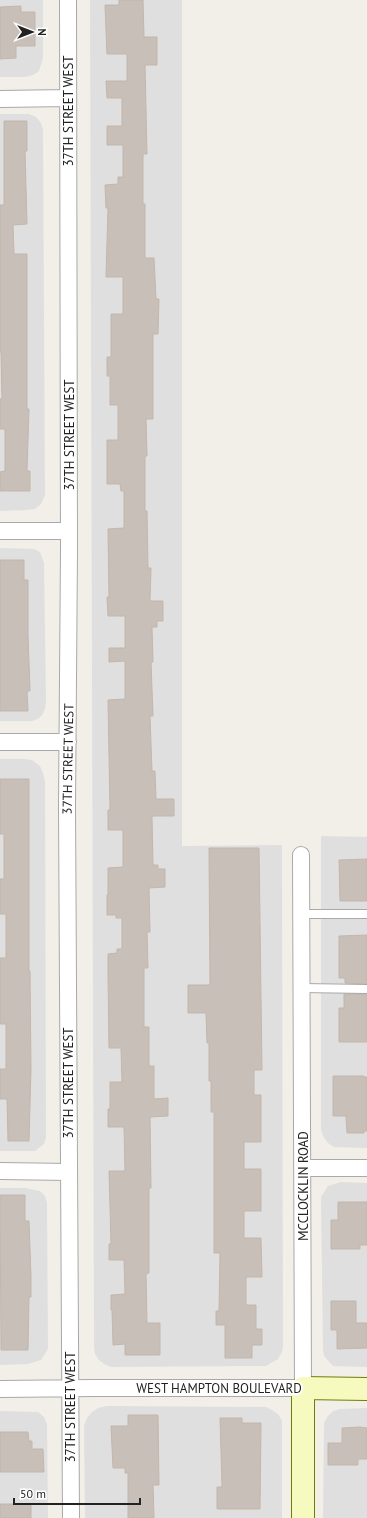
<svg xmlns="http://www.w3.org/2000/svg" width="367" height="1518" font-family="'PT Sans',sans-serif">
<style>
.residential{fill:#e0dfdf}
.building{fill:#c7bfb8;stroke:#c4b6ab}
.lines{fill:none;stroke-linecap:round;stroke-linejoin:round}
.lane-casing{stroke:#a9a9a9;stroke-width:10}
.street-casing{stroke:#a9a9a9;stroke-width:18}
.secondary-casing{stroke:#707d05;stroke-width:24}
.lane{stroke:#fff;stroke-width:8}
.street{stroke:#fff;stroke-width:16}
.secondary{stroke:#f7fabf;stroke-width:22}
.labels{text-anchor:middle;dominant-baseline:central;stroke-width:4;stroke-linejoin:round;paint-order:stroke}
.street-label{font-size:13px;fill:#222;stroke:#fff}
</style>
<rect width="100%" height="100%" fill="#f2efe9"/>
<!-- residential -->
<path class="residential" d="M0,0H43V58L39,71L33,75L25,77H0Z
M90,0H182V846L282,845L283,1345L282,1352L278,1359L266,1366L111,1367L104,1364L99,1360L95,1354L94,1347Z
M0,114H29L36,117L41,123L43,130L45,495L41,504L35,509L26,510L0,511Z
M0,548L34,549L40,552L44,563L46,703L45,709L42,715L38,719L32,721H0Z
M0,759H24L32,760L40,766L43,773L45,782L46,1137L44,1144L35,1151H0Z
M321,836L367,837V1148L334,1147L328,1143L323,1136L321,1129Z
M341,1182L367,1183V1367L333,1366L324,1356L323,1349L321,1197L328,1186Z
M0,1188H25L40,1191L45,1196L47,1203L48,1349L41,1360L28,1364L0,1365Z
M107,1406L266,1407L272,1410L278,1414L282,1421V1518H85L84,1426L87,1418L92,1412L98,1408Z
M367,1408V1518H323L324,1423L328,1416L333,1411L340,1409Z
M0,1411L38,1412L44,1417L47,1424L48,1518H0Z"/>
<!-- building -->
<path class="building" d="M119,0H143L144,37H157V65H145L147,154H143V204H145V258H154L156,299H159L158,334H153V419H146L147,456H145V511H147L148,568H151L150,601H163V621H157V627H152L153,662H151L153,716H150L152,771H155L156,799H174V816H152L153,865H158V869H165V887L149,888L150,932H147L148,968H144V1027H149V1066H154V1099L168,1098V1116L150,1117L151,1188H149V1273L146,1274L147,1323H160V1355H125V1344L113,1345L112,1310H111V1295L125,1294L124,1260H109V1244H111L109,1171H125L124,1127H108V1109H110V1082H122L121,1048H109L108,974V954L117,953V949H122V918H116V915H107V895H108V868L123,867V830H108V810H110L108,700L125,699V661L109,662V648H125V616H108L107,597H109L108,529L124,528V491H121L120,484H107V440H118V405H110V376H107V357H111V314H123V277H106L108,208H106L105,185L118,184V177H123V145H107V126H122V98H107L106,81H127V54H107L105,5H119Z
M21,6V12H35V46H16V58L0,59V7Z
M4,121H27V151H25L27,224L13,225L14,254H27V409H29L27,471H30V491H0V472L5,471V429H0V399H2L1,352H0V205H4Z
M0,560H24V580H28V635L30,691H27L28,711H0Z
M0,779H29V971H30L31,1069L29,1141H8L7,1099H0V1069H6V1024H0V958H6V914H0V879H4V834H0Z
M209,848H259L262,1070H254V1095H261V1142H244V1169H261V1211H244V1238H261L262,1277H246V1305H256V1329H262V1345H252V1358H225V1325H216V1311H219L220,1253H214V1112H211V1081H209V1043H207L206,1013H188V985H210Z
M367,859V901H340L339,860Z
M367,935V984L345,983V978H339V936Z
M344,994H367V1042H339V1008H344Z
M333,1076H364V1077H367V1131H364V1133H347L346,1116H333Z
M0,1195H25V1221H29L31,1276V1297H29L28,1350H1Z
M338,1202H367V1245H360V1249H331V1220H338Z
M331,1301H356V1323H367V1348L337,1349V1330H331Z
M128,1415H158L159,1485H153L154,1518H128V1473H125V1468H113L111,1426H128Z
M220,1418H242V1423H261L260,1509H217V1487H222Z
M360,1427L367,1428V1459H358V1465H328V1443H342V1428Z
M0,1432H28L29,1441H32V1449H43L44,1472H0Z
M0,1504H31V1518H0Z"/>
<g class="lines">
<defs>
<path id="lane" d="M302,914H367
M302,988L367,989"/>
<path id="street" d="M68,0L69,550L67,807L71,1518
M0,99L68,98
M0,531H69
M0,742H68
M303,1168H367
M0,1171L69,1172
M0,1389L93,1388H303L301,855"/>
<path id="secondary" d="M303,1518V1388L367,1389"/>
</defs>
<!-- lane casing -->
<use href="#lane" class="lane-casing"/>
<!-- street casing -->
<use href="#street" class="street-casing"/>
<!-- secondary casing -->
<use href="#secondary" class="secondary-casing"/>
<!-- lane -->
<use href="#lane" class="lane"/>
<!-- street -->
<use href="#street" class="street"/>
<!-- secondary -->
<use href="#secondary" class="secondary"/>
</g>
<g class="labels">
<!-- street labels -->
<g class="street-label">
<text transform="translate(68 111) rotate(-90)">37TH STREET WEST</text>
<text transform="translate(69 435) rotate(-90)">37TH STREET WEST</text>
<text transform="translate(68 759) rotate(-89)">37TH STREET WEST</text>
<text transform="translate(68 1083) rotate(-90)">37TH STREET WEST</text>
<text transform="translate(303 1186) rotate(-90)">MCCLOCKLIN ROAD</text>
<text x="219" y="1388">WEST HAMPTON BOULEVARD</text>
<text transform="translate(70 1407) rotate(-90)">37TH STREET WEST</text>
</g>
</g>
<!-- north arrow -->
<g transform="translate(32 32) rotate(90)" stroke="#ffffff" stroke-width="3" paint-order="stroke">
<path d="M0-3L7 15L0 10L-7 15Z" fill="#222222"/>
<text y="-6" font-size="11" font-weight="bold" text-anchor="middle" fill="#222222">N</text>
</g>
<!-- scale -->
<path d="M14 1498v6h126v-6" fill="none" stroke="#222222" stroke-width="2"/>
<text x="20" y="1498" font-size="12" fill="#222222" stroke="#ffffff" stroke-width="3" paint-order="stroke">50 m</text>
</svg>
